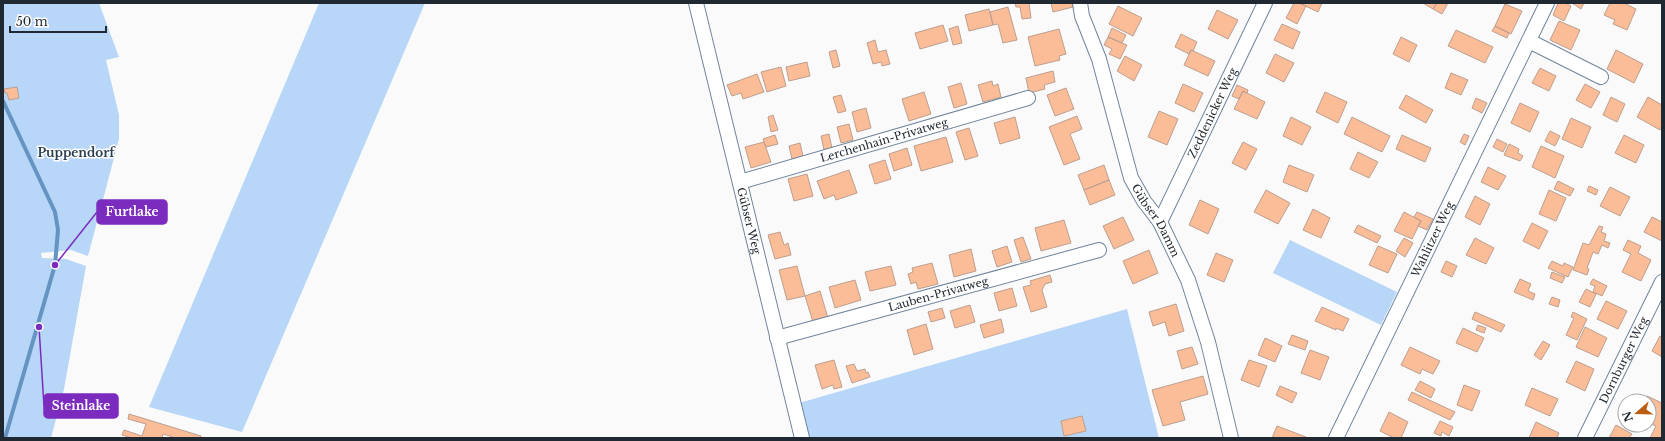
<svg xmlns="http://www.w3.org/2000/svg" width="1665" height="441" font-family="'Libre Baskerville',serif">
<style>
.green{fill:#b7d6f8}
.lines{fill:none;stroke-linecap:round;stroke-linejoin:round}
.stream{stroke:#6593c2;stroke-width:4}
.building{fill:#fbbc98;stroke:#bc9f8e}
.minor-casing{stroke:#70859c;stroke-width:16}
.minor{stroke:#fff;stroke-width:14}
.labels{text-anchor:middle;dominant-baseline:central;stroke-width:3;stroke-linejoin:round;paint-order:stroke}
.street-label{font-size:11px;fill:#202932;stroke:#fff}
.neighbourhood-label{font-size:12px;font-weight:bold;fill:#293c50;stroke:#fff}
.leader{fill:none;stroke:#7b2cbf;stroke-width:1.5}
.callout-dot{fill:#7b2cbf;stroke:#fff;stroke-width:1.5}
.callout{fill:#7b2cbf;stroke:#7b2cbf;stroke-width:1.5}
.callout-label{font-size:12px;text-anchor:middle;font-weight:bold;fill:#fff}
</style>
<rect width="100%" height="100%" fill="#fafafa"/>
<!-- green -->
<path class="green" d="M3,3H99L119,57L106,60L119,115V139L88,256L71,250L41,253L42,258L66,259L86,266L64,389L51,438H3Z
M319,3H425L242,432L149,407Z
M1290,240L1397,292L1381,325L1273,273Z
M1127,309L1159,438H808L799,403Z"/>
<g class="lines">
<!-- stream -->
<path class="stream" d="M3,101L55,212L58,230L55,265L5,438"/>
</g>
<!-- building -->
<path class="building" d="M1015,3H1029L1031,18L1022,19L1020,7H1016Z
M1051,3H1072L1073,7L1053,12Z
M1294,3H1299L1306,6L1297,24L1286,18Z
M1299,3H1322L1318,12Z
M1423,3H1437L1433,9Z
M1437,3H1448L1442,14L1433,9Z
M1558,3H1565L1571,6L1564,21L1553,15Z
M1572,3H1584L1581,9Z
M1610,3H1624L1636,9L1627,30L1613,24L1615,20L1604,15Z
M1505,4L1522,11L1511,34L1495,26Z
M1118,6L1142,18L1133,36L1109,24Z
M1008,7L1017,40L1003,43L998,24L993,25L990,12Z
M989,9L993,25L969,31L965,15Z
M1217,10L1238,20L1228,39L1208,29Z
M1559,21L1580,30L1571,50L1550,40Z
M1282,24L1300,32L1293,49L1274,40Z
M943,25L948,41L920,49L915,33Z
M958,26L962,43L953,45L949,29Z
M1495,26L1509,33L1507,38L1492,31Z
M1112,28L1126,35L1122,43L1108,37Z
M1059,29L1066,54L1059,56L1060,60L1035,66L1028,37Z
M1456,30L1493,47L1485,63L1448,46Z
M1181,34L1197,42L1193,51L1191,50L1189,54L1175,47Z
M1108,37L1127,45L1120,59L1109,54L1112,49L1104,45Z
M1401,37L1417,45L1409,62L1393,54Z
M875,40L878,52L886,50L890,64L882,66L881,62L873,64L867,43Z
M836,50L840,66L833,68L829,52Z
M1191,50L1215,61L1208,76L1184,65Z
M1616,50L1643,64L1634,83L1607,69Z
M1275,54L1294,63L1284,82L1266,73Z
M1125,56L1142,65L1134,81L1117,71Z
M807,62L810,76L789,81L786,67Z
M781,67L786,86L767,92L761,72Z
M1540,68L1556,76L1549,91L1532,83Z
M1053,71L1055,82L1044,85L1045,89L1029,93L1026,78Z
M1451,73L1468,80L1461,95L1445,88Z
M757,74L764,92L743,99L741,93L732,96L727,85Z
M992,81L993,86L998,84L1001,97L983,102L978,85Z
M961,83L967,104L954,108L948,87Z
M1183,84L1203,93L1194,112L1175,103Z
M1585,84L1600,92L1591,108L1576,100Z
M1237,85L1248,90L1247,93L1243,91L1239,99L1232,96Z
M17,87L19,98L9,100L7,93H5L4,89Z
M1066,88L1074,109L1055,116L1047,95Z
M1243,91L1265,102L1257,119L1234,109Z
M924,92L931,114L909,121L902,99Z
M1325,92L1347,102L1338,123L1316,112Z
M841,95L846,111L838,113L833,97Z
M1406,95L1433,110L1426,123L1399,108Z
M1611,97L1625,104L1617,122L1603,115Z
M1648,97L1662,105V126L1660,130L1637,117Z
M1476,98L1487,103L1482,113L1472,108Z
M1520,103L1539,112L1530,132L1511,123Z
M866,108L871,128L857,132L852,112Z
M1159,111L1178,119L1167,145L1148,137Z
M773,115L778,130L771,132L768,117Z
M1077,116L1082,129L1070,134L1080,159L1064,165L1049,127Z
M1015,117L1020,138L1000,144L994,123Z
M1291,117L1311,127L1302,145L1283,136Z
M1352,117L1390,136L1382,152L1344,134Z
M1571,118L1591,127L1582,148L1562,139Z
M849,124L853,140L841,143L837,127Z
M969,128L978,156L965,160L956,132Z
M1550,131L1560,136L1555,146L1545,141Z
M829,134L832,148L824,150L821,136Z
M1464,134L1469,136L1465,145L1460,142Z
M775,135L778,144L766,147L763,139Z
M1402,135L1431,148L1425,162L1396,149Z
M1624,135L1644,145L1636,163L1615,153Z
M946,137L953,162L921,171L914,146Z
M1497,139L1507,144L1503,152L1493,147Z
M764,142L771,162L751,168L745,147Z
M1243,142L1257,149L1246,170L1232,163Z
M800,143L803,156L792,159L789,146Z
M1509,144L1519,149L1518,153L1523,156L1520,161L1504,155Z
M1541,146L1564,156L1555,178L1532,167Z
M907,148L912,165L894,171L889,154Z
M1358,152L1378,162L1369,178L1350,169Z
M885,160L891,179L875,184L869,165Z
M1104,165L1109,180L1084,190L1078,175Z
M1289,165L1314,175L1307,192L1283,182Z
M1488,167L1506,176L1498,190L1481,182Z
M849,170L857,193L836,200L834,195L824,199L817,181Z
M807,174L813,196L794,201L788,179Z
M1109,180L1115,195L1090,205L1084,190Z
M1558,181L1574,189L1570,196L1554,189Z
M1589,186L1598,190L1596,195L1587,191Z
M1610,187L1630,197L1620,216L1600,206Z
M1266,190L1290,203L1278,224L1254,212Z
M1549,190L1566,198L1556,221L1539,214Z
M1475,196L1490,204L1480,225L1465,217Z
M1200,200L1219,209L1208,234L1189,225Z
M1313,209L1330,218L1321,238L1303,230Z
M1404,212L1421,221L1412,239L1394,231Z
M1417,212L1433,219L1427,230L1418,226L1421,221L1414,217Z
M1123,217L1134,240L1114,249L1103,226Z
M1652,217L1662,222V241L1644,232Z
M1064,220L1071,243L1041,251L1035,228Z
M1532,223L1548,231L1539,249L1523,241Z
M1358,225L1381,236L1377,243L1354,232Z
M1599,226L1603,227L1601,232L1606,234L1604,241L1610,243L1608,248L1602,245L1598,254L1593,252L1587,268L1589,269L1587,275L1573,270L1583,243L1589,245Z
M780,232L784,245L788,243L791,255L775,259L768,235Z
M1023,237L1031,259L1021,262L1014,240Z
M1404,238L1413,243L1405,257L1396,251Z
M1475,238L1494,248L1486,264L1466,255Z
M1628,240L1641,246L1638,253L1651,260L1641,281L1622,272L1631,254L1623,250Z
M1007,246L1012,262L997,267L992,251Z
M1378,246L1397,254L1388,273L1369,265Z
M971,249L976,271L954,277L949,255Z
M1149,250L1158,273L1133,284L1123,261Z
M1216,253L1233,260L1224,282L1207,275Z
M1446,261L1457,266L1452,277L1441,272Z
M1552,261L1563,266L1564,263L1573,267L1568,277L1548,268Z
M932,263L938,284L918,289L916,282L911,284L908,274L913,272L912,268Z
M797,266L805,296L787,300L779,270Z
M891,266L896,285L870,291L865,272Z
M1552,272L1565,277L1562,283L1550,278Z
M1050,275L1052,282L1045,284L1042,290L1047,307L1031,312L1023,287L1031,285L1030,281Z
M1520,279L1531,284L1528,291L1535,294L1533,300L1514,292Z
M1593,279L1607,286L1602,296L1593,292L1595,286L1590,284Z
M855,280L861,300L835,308L829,287Z
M1012,288L1017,306L999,311L994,293Z
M1586,289L1596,294L1590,307L1579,302Z
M820,291L828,318L813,322L805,296Z
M1552,297L1560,300L1558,307L1549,304Z
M1606,301L1627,311L1618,329L1597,319Z
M1176,304L1184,331L1169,336L1165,322L1153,326L1149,312Z
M970,305L975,322L955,328L950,311Z
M1322,307L1349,319L1343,331L1336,328V330L1315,321Z
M942,308L945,318L931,322L928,312Z
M1475,312L1505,325L1501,332L1472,319Z
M1573,312L1587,319L1577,340L1566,335L1574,318L1571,317Z
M1001,319L1004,332L984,338L980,325Z
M926,324L933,349L914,355L907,330Z
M1478,325L1486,328L1484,333L1476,330Z
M1585,327L1607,338L1598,357L1576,347Z
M1463,328L1484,338L1477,352L1456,343Z
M1292,335L1308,341L1305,350L1288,344Z
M1660,336L1662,337V357L1652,351Z
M1265,338L1282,346L1275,362L1258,355Z
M1543,341L1550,345L1541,360L1534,355Z
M1192,347L1198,364L1182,369L1177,351Z
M1410,347L1440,361L1433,374L1422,369L1420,374L1401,365Z
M1310,350L1329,357L1320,380L1301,373Z
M834,360L842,387L834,389L833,385L822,389L815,365Z
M1249,360L1267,366L1259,387L1241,380Z
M1576,361L1594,369L1585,391L1566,382Z
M854,364L857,371L865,369L866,373L868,372L870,377L852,383L846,366Z
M1203,376L1208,394L1180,402L1185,420L1163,426L1152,390Z
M1420,381L1435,389L1431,398L1415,390Z
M1464,385L1480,391L1472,411L1457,405Z
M1280,386L1297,393L1292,403L1276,395Z
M1532,388L1558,399L1550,416L1525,405Z
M1412,392L1455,412L1450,420L1408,400Z
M1647,396L1662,403V438H1650L1656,426L1649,423V401H1645Z
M1389,412L1408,422L1401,438H1394L1380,431Z
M129,414L201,436V438H176L163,434L162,438H132L122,435L124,430L142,436L146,424L128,419Z
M1082,416L1086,431L1064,436L1061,421Z
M1440,421L1453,427L1449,436L1442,432L1441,436L1434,433Z
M1536,422L1559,433L1557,438H1529Z
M1616,425L1632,434L1629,438H1609Z
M1277,426L1306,437V438H1272Z"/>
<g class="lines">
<defs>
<g id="minor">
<path id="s1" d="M696,3L802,438"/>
<path id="s2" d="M1080,3L1082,16L1099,59L1131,178L1144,201L1160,222L1188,280L1208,342L1231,438"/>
<path d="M1529,41L1601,77"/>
<path id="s3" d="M740,182L1028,98"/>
<path id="s4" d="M1160,222L1265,3"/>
<path id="s5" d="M777,338L1099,250"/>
<path id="s6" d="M1336,438L1547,3"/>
<path id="s7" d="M1585,438L1662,282"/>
</g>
</defs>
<!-- minor casing -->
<use href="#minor" class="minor-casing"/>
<!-- minor -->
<use href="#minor" class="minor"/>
</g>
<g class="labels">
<!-- street labels -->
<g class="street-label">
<text stroke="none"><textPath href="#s4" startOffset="121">Zeddenicker Weg</textPath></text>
<text stroke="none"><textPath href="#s3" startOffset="150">Lerchenhain-Privatweg</textPath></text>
<text stroke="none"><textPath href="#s1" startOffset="224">Gübser Weg</textPath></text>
<text stroke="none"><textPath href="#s2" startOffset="232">Gübser Damm</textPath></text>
<text stroke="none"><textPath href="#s6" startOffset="221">Wahlitzer Weg</textPath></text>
<text stroke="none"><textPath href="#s5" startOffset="167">Lauben-Privatweg</textPath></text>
<text stroke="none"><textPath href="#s7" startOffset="87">Dornburger Weg</textPath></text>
</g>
<!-- neighbourhood labels -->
<g class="neighbourhood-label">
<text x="76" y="152">Puppendorf</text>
</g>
</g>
<!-- callouts -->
<path class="leader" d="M55 265L97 212M39 327L44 406"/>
<g class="callout-dot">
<circle cx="55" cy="265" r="4"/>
<circle cx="39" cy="327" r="4"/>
</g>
<g class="callout">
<rect x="97" y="200" width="70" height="24" rx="4"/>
<rect x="44" y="394" width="74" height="24" rx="4"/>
</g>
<g class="callout-label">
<text x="132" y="216">Furtlake</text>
<text x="81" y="410">Steinlake</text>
</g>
<!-- border -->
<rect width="1665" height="441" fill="none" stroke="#202932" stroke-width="8"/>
<!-- north arrow -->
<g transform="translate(1637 413) rotate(250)"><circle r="19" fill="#ffffff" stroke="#a6a9ad"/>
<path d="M0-3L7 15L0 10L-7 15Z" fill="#bc5d14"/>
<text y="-6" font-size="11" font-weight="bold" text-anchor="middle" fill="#202932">N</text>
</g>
<!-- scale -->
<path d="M10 26v6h96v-6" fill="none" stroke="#202932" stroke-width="2"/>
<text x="16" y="26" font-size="12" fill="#202932" stroke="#ffffff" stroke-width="3" paint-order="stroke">50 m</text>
</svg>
